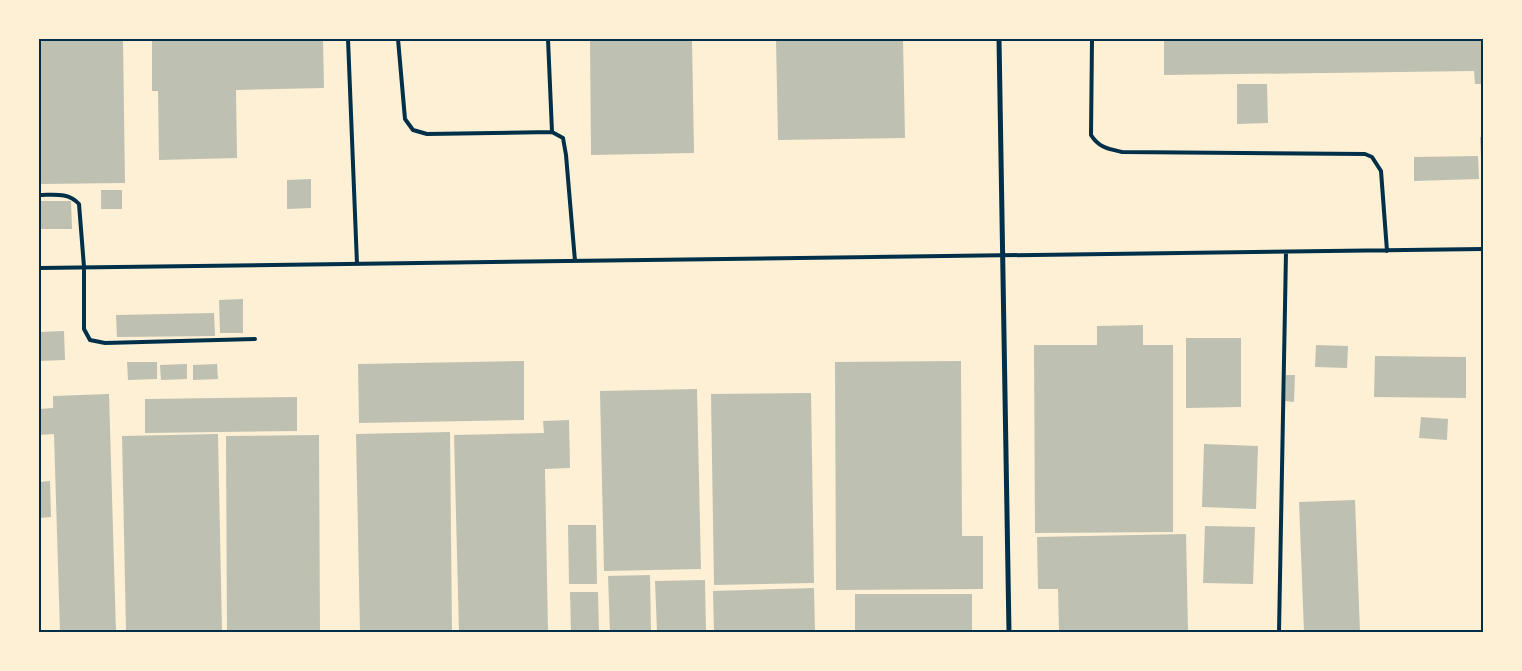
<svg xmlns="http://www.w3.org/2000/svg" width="1522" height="671" font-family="'Fira Sans',sans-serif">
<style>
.building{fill:#bec0b2}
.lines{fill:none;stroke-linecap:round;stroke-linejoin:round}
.service{stroke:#003049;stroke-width:4}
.minor{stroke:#003049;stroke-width:5}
.neatline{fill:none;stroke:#003049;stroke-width:2}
</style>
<rect width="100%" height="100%" fill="#fdf0d5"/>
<!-- building -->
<path class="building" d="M39,39H123L125,183L39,184Z
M152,39H323L324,88L236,90L237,158L159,160L158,91H152Z
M590,39H692L694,153L591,155Z
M776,39H903L905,138L778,140Z
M1164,39H1483V84H1475L1474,71L1164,75Z
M1237,84H1267L1268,123L1237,124Z
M1480,137H1483V156H1481Z
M1478,156L1479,179L1414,181V157Z
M311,179V208L287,209V180Z
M101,190H122V209H101Z
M39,201H71L72,229H39Z
M243,299V333H220L219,300Z
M214,313L215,336L117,337L116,315Z
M1143,325V345H1173V532L1035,533L1034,345H1097V326Z
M64,331L65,360L39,361V332Z
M1186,338H1241V407L1186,408Z
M1316,345L1348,346L1347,368L1315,367Z
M1375,356L1466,357V398L1374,397Z
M524,361V420L359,423L358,364Z
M961,361L962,536H983V589L836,590L835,362Z
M127,362H157V379L128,380Z
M187,364V379L161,380L160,365Z
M217,364L218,379L193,380V365Z
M1286,375H1295L1294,402L1285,401Z
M697,389L701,569L604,571L600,391Z
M811,393L814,583L714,585L711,394Z
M109,394L116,632H60L54,434L39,435V409L53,408V396Z
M297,397V431L145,433V399Z
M1421,417L1448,419L1447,440L1419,438Z
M569,420L570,468L545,469L548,632H459L454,435L544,433L543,421Z
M450,432L452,632H360L356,434Z
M218,434L222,632H126L122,436Z
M319,435L320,632H227L226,436Z
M1204,444L1258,446L1256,509L1202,507Z
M50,481L51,517L40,518L39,482Z
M1355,500L1360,632H1304L1299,502Z
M568,525H596L597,584H569Z
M1205,526L1255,527L1253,584L1203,583Z
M1186,534L1188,632H1059L1058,589H1038L1037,537Z
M650,575L651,632H610L608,576Z
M705,580L706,632H657L655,581Z
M814,588L815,632H714L713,591Z
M570,592H598L599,632H571Z
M855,594H972V632H855Z"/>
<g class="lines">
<!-- service -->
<path class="service" d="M348,39L357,264
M398,39L405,119L413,130L427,134L552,132L563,138L566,155L575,261
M548,39L552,132
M1092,39L1091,135C1099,148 1109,149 1122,152L1365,154L1372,157L1381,171L1387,251
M39,195C54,195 68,192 79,204L84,267V329L90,340L105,343L255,339
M39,268L1483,249
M1279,632L1286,252"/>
<!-- minor -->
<path class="minor" d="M999,39L1009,632"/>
</g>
<!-- border -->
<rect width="1522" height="671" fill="none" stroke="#fdf0d5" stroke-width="80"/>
<rect x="40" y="40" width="1442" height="591" class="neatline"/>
</svg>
